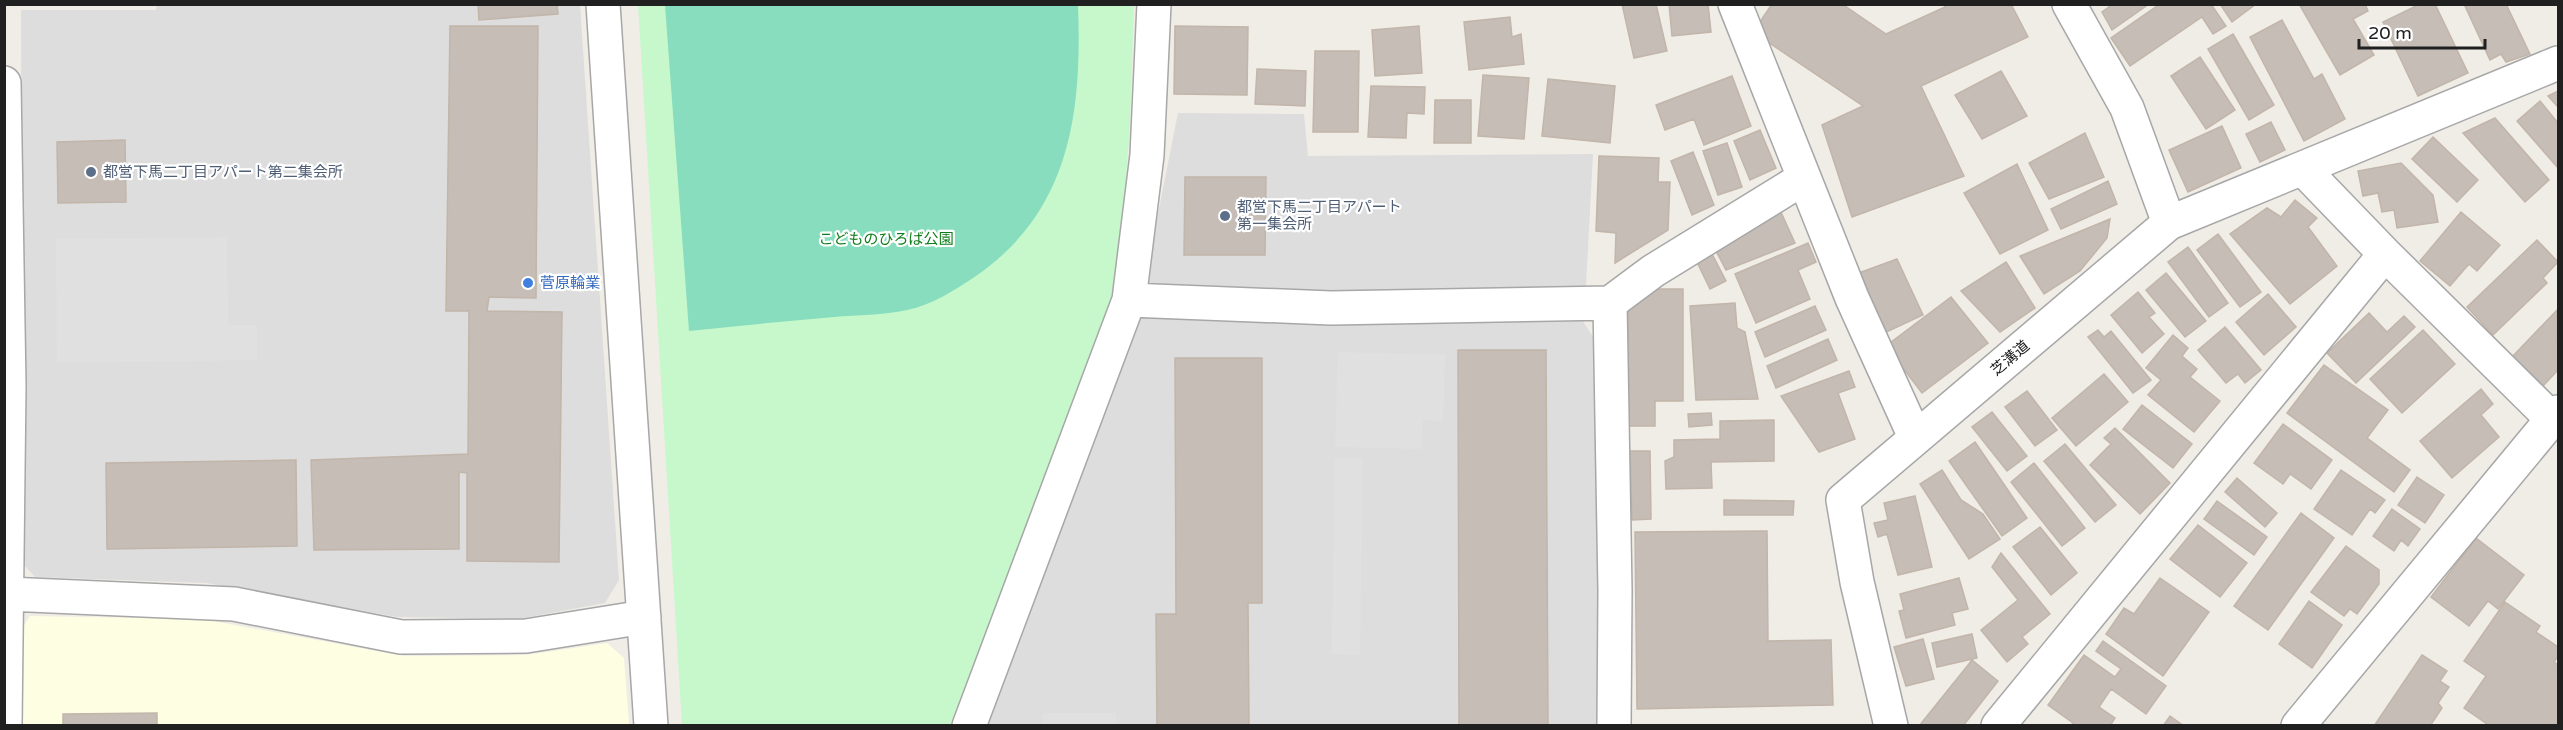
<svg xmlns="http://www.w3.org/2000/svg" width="2563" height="730" font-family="'Varela Round','Noto Sans JP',sans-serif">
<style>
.residential{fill:#dedddd}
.education{fill:#fefee2}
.park{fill:#c6f8cb}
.pitch{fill:#87ddbe}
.parking{fill:#e0e0e0}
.building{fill:#c5bdb6;stroke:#c2b5a9;stroke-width:1.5}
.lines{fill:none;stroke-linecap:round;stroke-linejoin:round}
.minor-casing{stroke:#a7a7a7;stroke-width:36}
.tertiary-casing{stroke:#a7a7a7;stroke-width:36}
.minor{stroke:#fff;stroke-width:33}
.tertiary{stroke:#fff;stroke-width:33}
.service-dot{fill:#5c6f8a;stroke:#fff;stroke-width:2}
.shop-dot{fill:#3f7fe0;stroke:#fff;stroke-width:2}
.labels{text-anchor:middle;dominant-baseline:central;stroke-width:4.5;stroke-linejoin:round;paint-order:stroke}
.service-label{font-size:15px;fill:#4e5e75;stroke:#fff;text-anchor:start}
.park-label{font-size:15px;fill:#0f7d1a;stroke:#fff}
.shop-label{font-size:15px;fill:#366cbe;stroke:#fff;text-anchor:start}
.street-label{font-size:15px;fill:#202020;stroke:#fff}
</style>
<rect width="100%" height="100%" fill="#f0ede7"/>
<!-- residential -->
<path class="residential" d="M157,4L580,5L619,580L605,603L518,619L397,617L206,583L35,577L23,564L21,10H156Z
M1178,113L1304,114L1308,156L1593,154L1584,323L1596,341L1598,725L986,726L1136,325Z"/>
<!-- education -->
<path class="education" d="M30,616L202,619L404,656L526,655L607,643L624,658L629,725L19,726L21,630Z"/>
<!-- park -->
<path class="park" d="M638,5H1134L1130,125L1117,296L950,725H682Z"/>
<!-- pitch -->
<path class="pitch" d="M665,5H1078C1082,112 1071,210 976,276C955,290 932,305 907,310C883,315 858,315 834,317C786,321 737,326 689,331Z"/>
<!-- parking -->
<path class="parking" d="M227,237L228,325H257V360L57,363L56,239Z
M1338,352L1445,355L1443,421L1423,420L1421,449L1335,447Z
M1334,458L1363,459L1360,655L1332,654Z
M1043,713H1116V725H1043Z"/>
<!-- building -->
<path class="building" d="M478,4H557L558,14L479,20Z
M1622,4H1656L1667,51L1634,58Z
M1669,4H1708L1711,32L1672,36Z
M1772,4H1842L1886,34L1945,7L1944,4H2011L2028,37L1921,86L1964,176L1852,217L1822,125L1863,106L1753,32Z
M2113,4H2149L2112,30L2102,12Z
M2160,4H2211L2226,26L2213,34L2202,17L2130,66L2111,38Z
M2220,4H2256L2232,22Z
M2299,4H2365L2368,11L2353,19L2374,55L2340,75Z
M2420,4H2435L2468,73L2418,96L2383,22Z
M2464,4H2506L2530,54L2506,62L2501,54L2490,60Z
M1510,17L1512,37L1521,34L1524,64L1469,70L1464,22Z
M2282,20L2314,79L2322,74L2345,119L2304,141L2250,37Z
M450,26H538L536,298L489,297L487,311L562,312L559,562L467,561V473L459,472V549L314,550L311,460L468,454L469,311H446Z
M1175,26L1248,27L1247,95L1174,94Z
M1419,26L1422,73L1375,76L1372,30Z
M2233,34L2274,105L2249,120L2208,49Z
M1315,51H1359L1358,132H1313Z
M2200,57L2235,110L2206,129L2171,76Z
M1257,69L1306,71L1305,106L1255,104Z
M2001,71L2027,116L1982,139L1955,95Z
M1483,75L1529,78L1524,139L1478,136Z
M1732,76L1751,126L1704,145L1694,119L1665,130L1656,105Z
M1548,79L1615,86L1610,143L1542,136Z
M1371,86L1425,87L1424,114L1407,113L1406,138L1368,137Z
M2558,91V107L2548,96Z
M1435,100H1471V143H1434Z
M2540,101L2558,123V168L2517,121Z
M2495,118L2549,180L2525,202L2463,133Z
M2271,122L2285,150L2260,162L2246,134Z
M2222,126L2241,168L2188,192L2169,150Z
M1760,130L1776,168L1750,180L1734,141Z
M2085,133L2104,177L2049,199L2029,163Z
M2433,137L2478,180L2457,202L2412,159Z
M125,140L126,202L58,203L57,142Z
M1727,143L1742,187L1718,195L1703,151Z
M1693,152L1714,205L1692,215L1671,161Z
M1599,156L1659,158L1658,182H1670L1668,230L1615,263L1616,233L1596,231Z
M2401,163L2433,195L2438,222L2397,228L2394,210L2382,212L2378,193L2363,196L2358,171Z
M2017,164L2048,230L2000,254L1964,193Z
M1185,177H1266L1265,255H1184Z
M2108,181L2117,204L2061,229L2051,209Z
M2295,200L2317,218L2308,227L2337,266L2290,304L2230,234L2267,208L2281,217Z
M1780,210L1795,243L1726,270L1715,249Z
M2461,212L2500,245L2477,271L2469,264L2450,286L2420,261Z
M2110,219L2107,238L2080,271L2044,294L2020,256Z
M2218,234L2261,292L2240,307L2197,250Z
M2537,240L2558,262L2543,278L2547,283L2493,335L2467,307Z
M1808,243L1816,262L1798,270L1810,299L1756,323L1735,274Z
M2188,247L2228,303L2209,317L2168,262Z
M1711,252L1726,281L1710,289L1696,260Z
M1897,259L1923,315L1880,335L1856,274Z
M2006,262L2035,308L2000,332L1961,291Z
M2166,273L2206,321L2185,337L2146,290Z
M1646,289H1683V401H1655V426H1628V300Z
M2138,292L2155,313L2149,317L2164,334L2142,353L2111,315Z
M2268,294L2296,327L2264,355L2236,322Z
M1951,297L1988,343L1922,393L1886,346Z
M1735,303L1737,328L1745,332L1758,399L1696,400L1690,306Z
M1815,306L1826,330L1765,357L1755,332Z
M2557,310L2558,370L2543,386L2512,357Z
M2369,313L2387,332L2404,316L2415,327L2356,383L2327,353Z
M2225,327L2261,370L2245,383L2238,374L2226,383L2198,350Z
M2098,330L2104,337L2111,331L2151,380L2133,393L2088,337Z
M2423,330L2455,364L2402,413L2370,379Z
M2173,335L2188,348L2182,356L2197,369L2190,377L2220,401L2194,432L2148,395L2161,380L2146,368Z
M1828,339L1837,360L1776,388L1767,366Z
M1458,350H1546L1548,726H1459Z
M1175,358H1262V603H1248L1249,726H1157L1156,614H1176Z
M2324,365L2388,410L2367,438L2410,470L2394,492L2287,413Z
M1849,371L1855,387L1838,393L1855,439L1819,452L1781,396Z
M2104,374L2128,402L2076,446L2052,418Z
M2481,389L2493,404L2481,415L2499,437L2452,478L2420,441Z
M2027,391L2057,430L2035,446L2005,407Z
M2142,405L2192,444L2173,468L2123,429Z
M1992,412L2027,456L2007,471L1972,427Z
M1711,413L1712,425L1689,427L1688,414Z
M1774,420V461L1711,462L1712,488L1666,489L1665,461L1674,457V440L1720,439V421Z
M2283,424L2332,460L2311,489L2290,474L2283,484L2254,463Z
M2115,428L2170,483L2140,514L2090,465L2111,444L2104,438Z
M1975,442L2027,518L2002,536L1949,461Z
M2065,444L2116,505L2095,522L2044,461Z
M1630,451H1650L1651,519L1632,520Z
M296,460L297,546L107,549L106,463Z
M2034,463L2085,528L2062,546L2011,482Z
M1942,470L1961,500L1983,514L2000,539L1969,559L1920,484Z
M2341,470L2385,500L2375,513L2370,509L2352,535L2314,509Z
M2417,477L2444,495L2425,523L2398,505Z
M2237,478L2277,513L2265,527L2225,492Z
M1915,496L1932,567L1898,575L1887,534L1878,537L1874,523L1888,520L1884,503Z
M1724,500L1794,501L1793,515H1724Z
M2217,501L2267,537L2254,555L2204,519Z
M2392,509L2420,529L2408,546L2401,540L2394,551L2373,536Z
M2301,513L2334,538L2268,630L2234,606Z
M2198,525L2247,563L2220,597L2170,559Z
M2040,527L2077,573L2051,595L2013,547Z
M1767,531L1768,641L1831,640L1833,705L1637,709L1635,532Z
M2476,538L2524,575L2498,609L2488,601L2469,626L2431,597Z
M2346,546L2379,570V584L2357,614L2350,609L2344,616L2311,592Z
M2001,553L2050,614L2022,637L2028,644L2007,662L1981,630L2018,600L1992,567Z
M1959,578L1968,609L1952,613L1955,625L1906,638L1899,611L1904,610L1900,594Z
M2160,578L2209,612L2163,676L2106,634L2124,608L2134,614Z
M2309,601L2342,625L2312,668L2279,644Z
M2505,602L2540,626L2536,632L2558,647V656L2554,662L2558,665V726H2490L2464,708L2486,676L2464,661Z
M1972,634L1977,658L1937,667L1932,643Z
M1923,639L1934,679L1906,686L1894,647Z
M2103,641L2166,686L2146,714L2111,689L2099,707L2115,718L2110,726H2071L2073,723L2048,705L2084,655L2115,677L2121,669L2096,651Z
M2422,655L2447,671L2440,681L2449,687L2438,703L2442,708L2430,726H2374Z
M1972,660L1998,681L1963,726H1919Z
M157,713V726H63V714Z
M2170,716L2184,726H2163Z"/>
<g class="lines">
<defs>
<path id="minor" d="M603,4L651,726
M1735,4L1852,298L1915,437
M4,83L9,386L5,726
M2303,169L2385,254L2551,418L2558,422
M1129,300L1331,308L1610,303L1615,591L1614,726
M1610,303L1653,271L1804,178
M7,594L234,604L401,637L526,636L644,617
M969,726L1129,300L1147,155L1154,4
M1891,726L1857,582L1843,500L2169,223L2558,63
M1998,726L2385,254
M2298,726L2558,412"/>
<path id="tertiary" d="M2069,4L2127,108L2169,223"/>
</defs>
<!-- minor casing -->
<use href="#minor" class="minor-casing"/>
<!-- tertiary casing -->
<use href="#tertiary" class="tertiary-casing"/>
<!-- minor -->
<use href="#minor" class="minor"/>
<!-- tertiary -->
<use href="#tertiary" class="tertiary"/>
</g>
<!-- markers -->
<g class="service-dot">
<circle cx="91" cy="172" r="6"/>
<circle cx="1225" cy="216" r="6"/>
</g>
<circle class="shop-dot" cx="528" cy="283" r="6"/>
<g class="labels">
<!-- service labels -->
<g class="service-label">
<text x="103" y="172">都営下馬二丁目アパート第二集会所</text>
<text x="1237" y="207">都営下馬二丁目アパート<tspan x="1237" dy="17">第一集会所</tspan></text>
</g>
<!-- park labels -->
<g class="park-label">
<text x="886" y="239">こどものひろば公園</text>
</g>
<!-- shop labels -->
<g class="shop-label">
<text x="540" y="283">菅原輪業</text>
</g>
<!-- street labels -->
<g class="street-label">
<text transform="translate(2010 358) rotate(-40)">芝溝道</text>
</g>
</g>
<!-- border -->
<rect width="2563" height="730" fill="none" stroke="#202020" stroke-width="12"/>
<!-- scale -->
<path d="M2359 39v9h126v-9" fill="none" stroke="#202020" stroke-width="3"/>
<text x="2368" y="39" font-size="18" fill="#202020" stroke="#ffffff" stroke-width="4.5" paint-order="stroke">20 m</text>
</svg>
